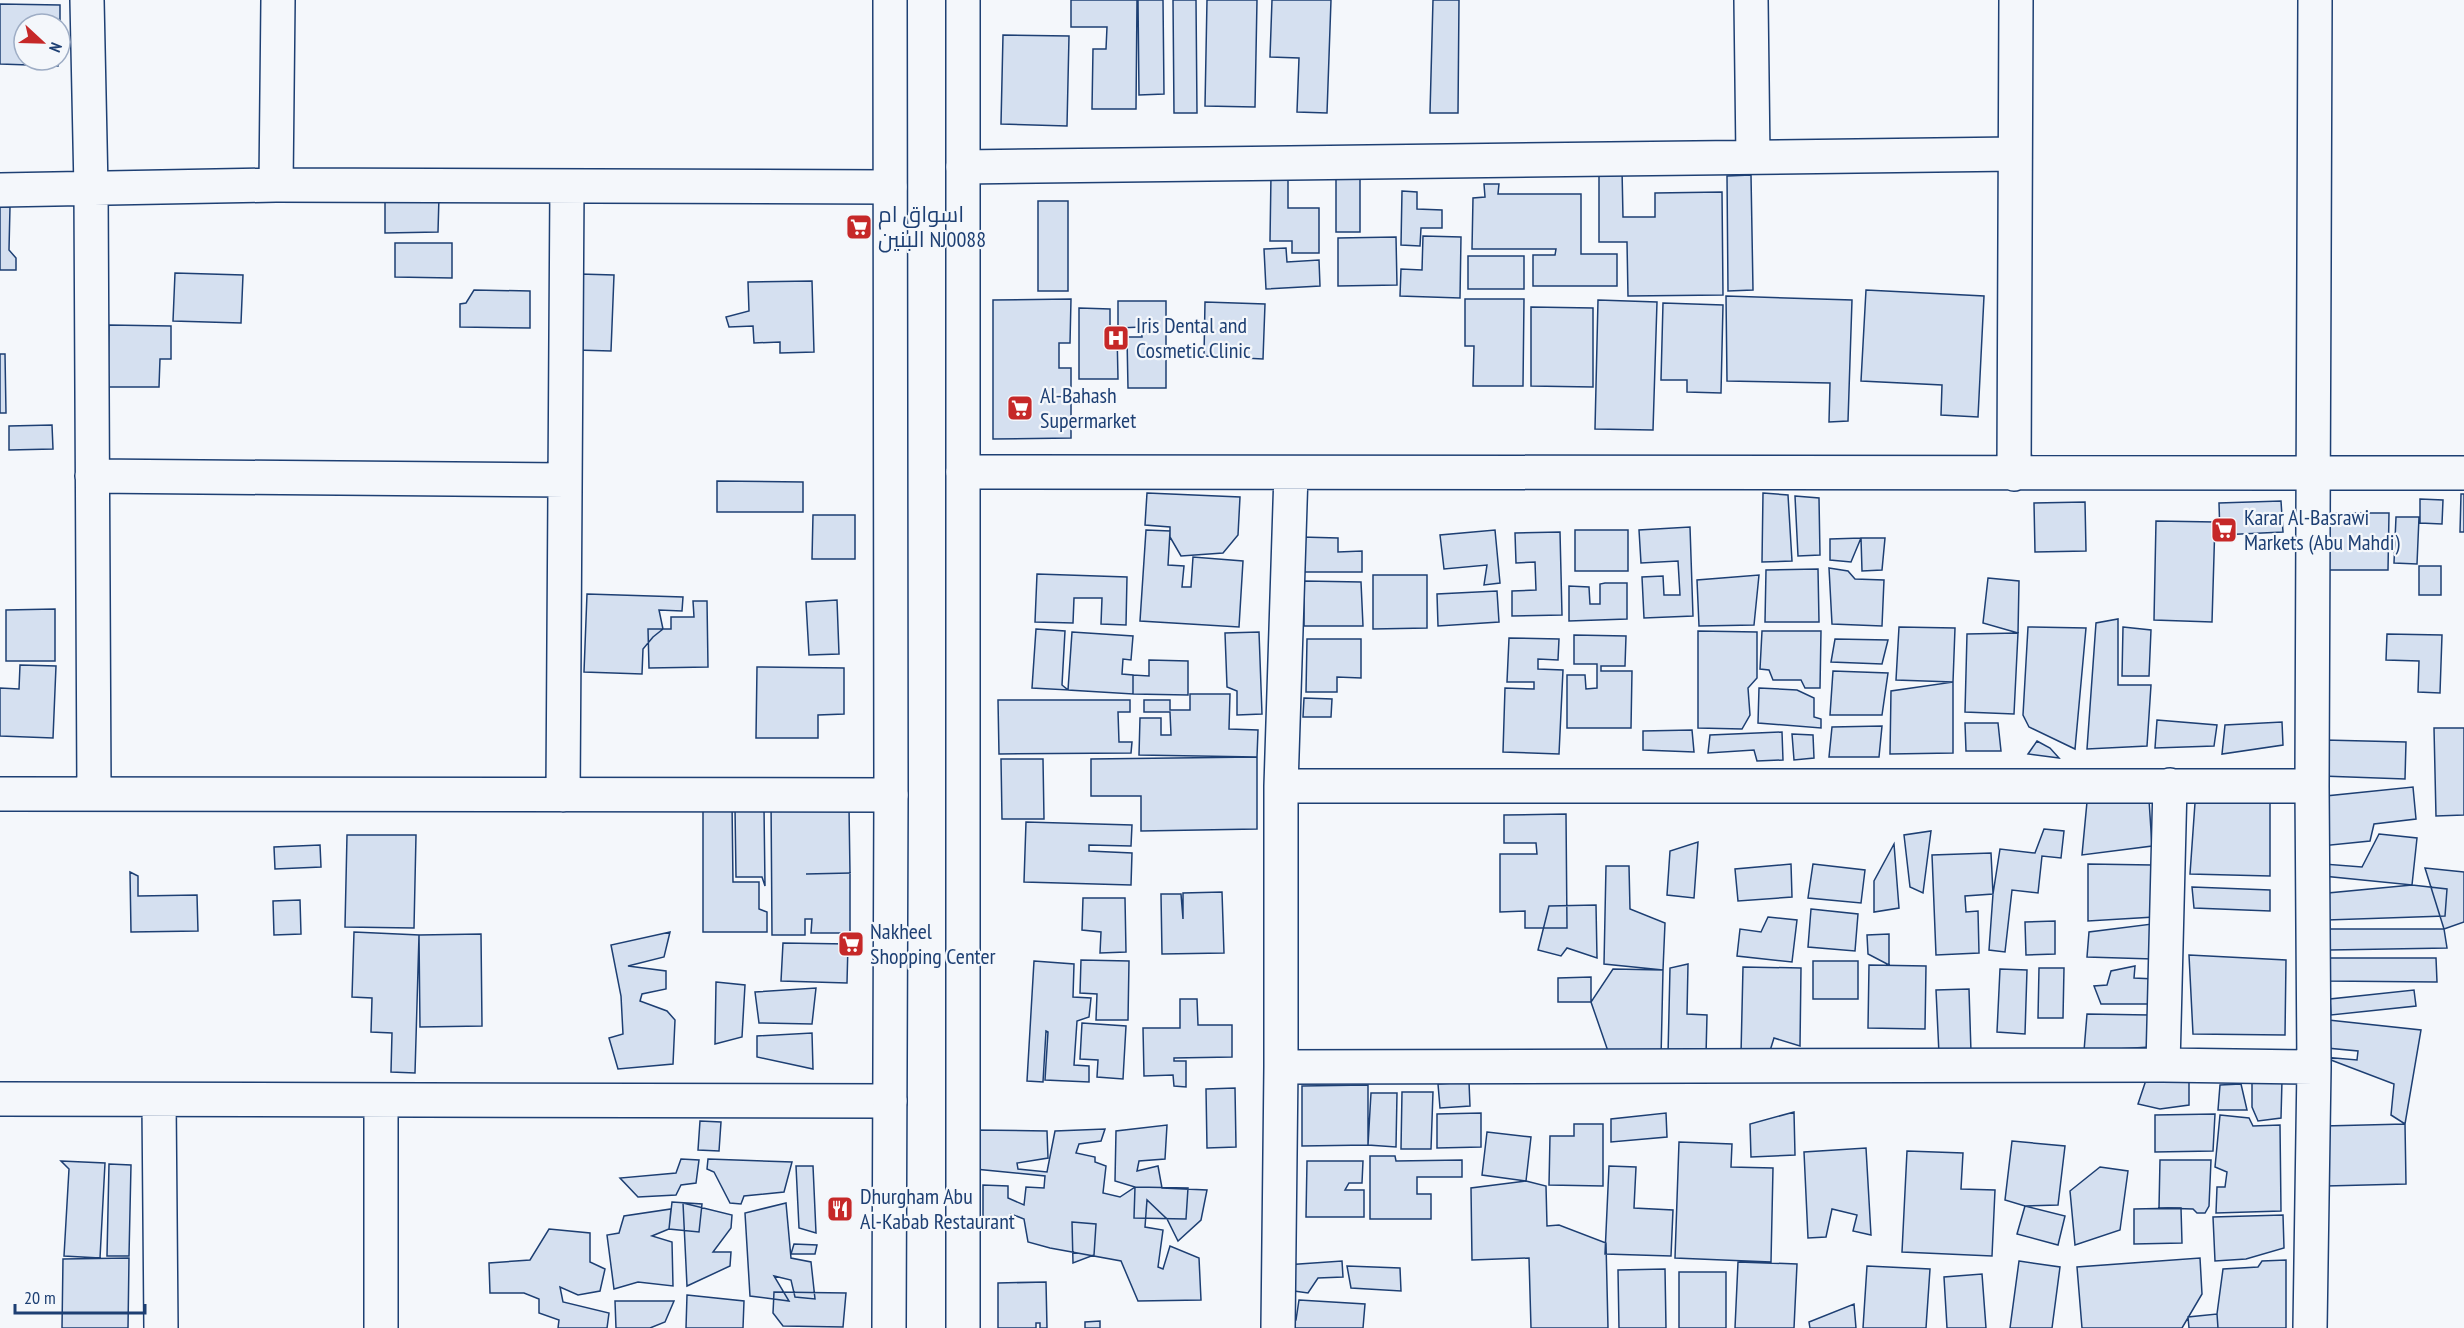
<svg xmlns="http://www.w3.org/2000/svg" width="2464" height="1328" font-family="'PT Sans Narrow',Cairo,sans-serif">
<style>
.building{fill:#d5e0f0;stroke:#1d3f73;stroke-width:1.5}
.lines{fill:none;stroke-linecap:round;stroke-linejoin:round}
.street-casing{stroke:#1d3f73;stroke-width:36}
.secondary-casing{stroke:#1d3f73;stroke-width:36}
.street{stroke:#f4f7fb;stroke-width:33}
.secondary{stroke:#f4f7fb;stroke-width:33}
.labels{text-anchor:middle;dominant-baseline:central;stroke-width:4.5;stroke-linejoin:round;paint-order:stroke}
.poi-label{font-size:22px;fill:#1d3f73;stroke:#f4f7fb;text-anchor:start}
</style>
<rect width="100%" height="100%" fill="#f4f7fb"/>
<!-- building -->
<path class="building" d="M1071,0H1137L1136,109H1092L1093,49H1106L1107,27H1071Z
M1138,0H1163L1164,94L1139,95Z
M1173,0H1196L1197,113H1174Z
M1207,0H1257L1255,107L1205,106Z
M1272,0H1331L1327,113L1297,112L1299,58L1270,57Z
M1433,0H1459L1458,113H1430Z
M0,4L60,5V24H24V60H58V66L0,64Z
M1003,35L1069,36L1067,126L1001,124Z
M1622,169L1623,217H1655V193L1722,192L1723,295L1628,296L1627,242H1599V170Z
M1288,174V208H1319V253H1292V241H1270L1271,175Z
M1751,175L1753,290L1728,291L1727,176Z
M1336,177H1360V232H1336Z
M1484,184H1499L1498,194H1581V254H1617V286H1533V255H1555L1556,249H1472L1473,198L1485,197Z
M1402,191L1417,192V209L1442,210V228H1421L1420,246L1401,245Z
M385,196H439L438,232L385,233Z
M1038,201H1068V291H1038Z
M0,207H10L9,250L16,258V270H0Z
M1423,236L1461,237L1460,298L1400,296L1401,269L1422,270Z
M1396,237L1397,285L1338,286V238Z
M395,243H452V278L395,277Z
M1286,248L1287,262L1319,260L1320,286L1266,289L1264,249Z
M1468,256H1524V289H1468Z
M175,273L243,275L241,323L173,321Z
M579,274L614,275L611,351L576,350Z
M812,281L814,352L780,353V342L754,343L753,326L729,327L726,317L749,311L748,282Z
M474,290L530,291V328L460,327V304L466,303Z
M1866,290L1984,296L1978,417L1941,415L1942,385L1861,381Z
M1726,296L1852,300L1848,421L1829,422L1830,383L1727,381Z
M1071,299L1070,343H1059V368H1071V438L993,439V300Z
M1465,299H1524L1523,386H1473L1474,346H1465Z
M1598,300L1657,302L1653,430L1595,429Z
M1118,301H1166V388H1128L1127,337H1142V327L1118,328Z
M1205,302L1265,304L1263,359L1204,356Z
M1663,303L1723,305L1721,393L1687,392V380H1661Z
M1531,307L1593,308V387L1531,386Z
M1079,308L1110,309V332H1117L1118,379H1079Z
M109,325L171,326V359H160L159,387H108Z
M0,354H5L6,413H0Z
M52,425L53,449L9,450V426Z
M717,481L803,482V512H717Z
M1147,493L1240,497L1238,535L1223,553L1181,556L1170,537V527L1145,525Z
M1763,493L1788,495L1792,561L1762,562Z
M2461,494H2464V532H2460Z
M1795,496L1819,498L1820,555L1798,556Z
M2420,499L2443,500L2442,524L2420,523Z
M2281,501L2283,532L2220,535L2219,503Z
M2085,502L2086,551L2035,552L2034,503Z
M2324,513H2389L2388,570H2324Z
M813,515H855V559H812Z
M2396,517H2419L2417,564L2394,563Z
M2156,521L2215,522L2212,622L2154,620Z
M1690,527L1693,616L1644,618L1642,577L1663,576L1664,595H1680L1678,561L1641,563L1639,530Z
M1146,530L1170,531L1168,565L1184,566L1182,587H1191L1193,557L1243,561L1239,627L1140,621Z
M1495,530L1500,583L1484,585L1487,565L1444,569L1440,535Z
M1575,530H1628V571H1575Z
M1560,532L1562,615L1512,616V591L1536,590L1535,562L1516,563L1515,533Z
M1301,537L1338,538V552L1362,551V572H1301Z
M1861,538H1885L1882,570L1862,571Z
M1861,538L1851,562L1830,560V539Z
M2419,566H2441V595H2419Z
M1829,568L1848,571L1855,579L1884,580L1882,626L1832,624Z
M1818,569L1819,622H1765L1766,570Z
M1037,574L1127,577L1126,625L1101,624L1102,598H1074L1073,623L1035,622Z
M1373,575H1427V628L1373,629Z
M1759,575L1754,625L1699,626L1697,580Z
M1988,578L2019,581L2018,633L1983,623Z
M1304,581L1361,582L1363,626H1304Z
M1605,583H1627V619L1569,621V586L1589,587L1590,604H1600V584Z
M1497,591L1499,622L1438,626L1437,594Z
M587,594L683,597L682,611L659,610L663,629L653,637L643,649L642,674L584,672Z
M837,600L839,654L809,655L806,602Z
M693,601H707L708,667L649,668L648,629H671V617H694Z
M55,609V661H6V610Z
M2118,619V685H2151L2147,746L2087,749L2096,623Z
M1899,627L1955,628L1953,682L1896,680Z
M2028,627L2086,628L2075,749L2029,727L2023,715Z
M2123,627L2151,630L2149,676H2122Z
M1036,629L1065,631L1062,685L1068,690L1032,688Z
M1698,631L1757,632V678L1748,688L1750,715L1742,729L1698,728Z
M1762,631H1821L1820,688H1805L1801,680H1773L1769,670L1760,669Z
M1072,632L1133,636L1131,660L1123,659L1122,674L1133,675V694L1068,690Z
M1259,632L1262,714L1237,715V691L1227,687L1225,633Z
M2018,633L2014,714L1965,712L1967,634Z
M2387,634L2442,635L2440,693L2418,692L2419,661L2386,660Z
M1574,635L1626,636L1625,666H1601V671H1632L1631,728H1567V675H1585L1586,689L1597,688V664H1574Z
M1509,638L1559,639L1558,660L1538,659V669L1563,670L1559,754L1503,752L1505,688L1534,689V682H1507Z
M1307,639H1361V678L1337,677V692H1306Z
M1835,639L1888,640L1882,664L1831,662Z
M1149,660L1188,661V695L1133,694V675L1149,676Z
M20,665L56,666L53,738L0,736V688L19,689Z
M757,667L844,668V714L818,715V738H756Z
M1833,671L1888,673L1882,715H1830Z
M1953,682V753L1890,754L1891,691Z
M1759,688L1797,690L1814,698V717L1821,719V728L1758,723Z
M1190,694H1230L1229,729L1258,730L1257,757L1139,755L1140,718H1161V735H1171L1170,712H1144V700H1170V710H1190Z
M1304,698L1332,699L1331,717H1303Z
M998,700H1130V712H1118L1119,742H1132L1131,753L999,754Z
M2157,720L2217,725L2214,746L2155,748Z
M2282,722L2283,745L2222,754L2225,725Z
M1965,723H1998L2001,751H1966Z
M1882,726L1879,757H1829L1832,727Z
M2434,728H2464V815L2436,816Z
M1692,730L1694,752L1643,750V731Z
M1782,732L1783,760L1757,761L1754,750L1708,753L1710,735Z
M1792,734L1813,735L1814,758L1794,760Z
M2324,740L2406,742L2405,779L2322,776Z
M2037,741L2050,748L2059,758L2028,754Z
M1257,757V829L1141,831V796H1091V759Z
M1001,759H1043L1044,819H1002Z
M2413,787L2416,819L2374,824L2370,841L2321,846L2316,797Z
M771,798L849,807L850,873L806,874L850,873V933H811L812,919H805V935H772Z
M2149,800L2152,846L2082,855L2087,802Z
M2270,801V876L2190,874L2195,803Z
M703,802H732L733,882H759V909L767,912V932H703Z
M735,808H764L765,886L762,877H736Z
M1566,814L1567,928H1525V911L1500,912V854H1537L1536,843H1504V815Z
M1026,822L1132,825L1131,846L1089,845V851L1132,853L1131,885L1024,882Z
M2044,829L2064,831L2061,858L2042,856L2038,893L2012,890L2005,952L1989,950L1993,894L2000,849L2035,853Z
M1931,831L1923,893L1910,887L1904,835Z
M2379,834L2417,838L2412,885L2323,876L2324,864L2362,867Z
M347,835H416L414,928L345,927Z
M1698,842L1694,898L1667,895L1670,851Z
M1894,844L1899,908L1874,912V881Z
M320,845L321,867L275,869L274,847Z
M1991,853L1993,894L1965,896L1966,912L1978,911L1979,953L1936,955L1932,855Z
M1791,864L1792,897L1738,901L1735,869Z
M1813,864L1865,870L1861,903L1808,898Z
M2088,864L2152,865L2154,917L2088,921Z
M1606,866H1629L1630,909L1665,923L1663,970L1604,964Z
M2425,868L2464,872V922L2444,929Z
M130,872L138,876V896L197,895L198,931L131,932Z
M2412,885L2447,889L2445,916L2327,920L2328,893Z
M2192,887L2270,890V911L2194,908Z
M1222,892L1224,953L1162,954L1161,894H1181L1183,919V893Z
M1083,898H1125L1126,952L1100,953L1101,932L1082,930Z
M300,900L301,934L274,935L273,901Z
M1596,905L1597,958L1567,948L1561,956L1538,950L1549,906Z
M1811,909L1858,914L1855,951L1808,947Z
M1768,917L1797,920L1792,962L1737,956L1740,929L1761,932Z
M2055,921V954L2026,955L2025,922Z
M2152,924L2153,959L2087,957L2089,932Z
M2326,929H2444L2447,948L2330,950Z
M354,932L419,935L415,1073L391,1072L392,1033L371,1032L372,998L352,997Z
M670,932L664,957L628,966L666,971V989L642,994L640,1001L667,1011L675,1020L673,1064L618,1069L609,1038L623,1034L621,996L611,945Z
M481,934L482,1026L420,1027L419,935Z
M1889,934V965L1868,954L1867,935Z
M783,943L848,944L847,983L781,981Z
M2189,955L2286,960L2285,1035L2193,1034Z
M2325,958H2436L2437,982L2325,981Z
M1081,960L1129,961L1128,1020H1096L1097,994L1080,993Z
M1034,961L1074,964L1073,997L1091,998L1089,1017L1077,1021L1074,1065L1089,1066V1082L1045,1080L1048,1032L1046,1031L1043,1082L1027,1081Z
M1813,961H1858V999H1813Z
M1688,964L1687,1014L1707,1015L1706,1056L1668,1055L1670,968Z
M1869,965L1926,966L1925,1029L1868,1028Z
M2135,966L2134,978L2155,979L2156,1004H2101L2094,986L2107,985L2111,971Z
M1743,967L1801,968L1800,1046L1774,1038L1769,1054H1741Z
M2039,968H2064L2063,1018H2038Z
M1613,969L1663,970L1661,1058L1610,1057L1591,1002Z
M2000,969L2027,970L2025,1034L1997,1032Z
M1591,977V1002H1558V978Z
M716,982L745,985L742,1037L715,1044Z
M816,988L812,1024L759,1023L755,992Z
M1969,989L1971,1052L1939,1054L1936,990Z
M2414,990L2416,1006L2331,1015L2330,999Z
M1180,999H1197L1198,1025H1232V1057L1174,1058V1061H1186V1087L1174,1086L1173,1075L1144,1076L1143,1028H1180Z
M2087,1014L2149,1015L2150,1047L2084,1051Z
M2319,1019L2421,1030L2405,1124L2391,1115L2394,1084L2323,1057L2357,1060L2358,1051L2316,1047Z
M1082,1023L1126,1026L1123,1079L1097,1077L1098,1060L1080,1059Z
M812,1033L813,1069L757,1057V1036Z
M2148,1074L2189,1080V1105L2160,1109L2138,1104Z
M2282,1080L2281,1118L2258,1121L2252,1107V1083Z
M1469,1082L1470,1106L1440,1108L1438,1084Z
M2241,1084L2247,1110H2218L2220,1085Z
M1368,1085V1145L1302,1146V1086Z
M1235,1088L1236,1147L1207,1148L1206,1089Z
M1402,1092H1433L1431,1149H1401Z
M1371,1093H1397L1396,1147L1368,1145Z
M1794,1112L1795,1155L1751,1157L1750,1124Z
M1481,1113V1147L1437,1148V1114Z
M1666,1113L1667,1137L1611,1142V1119Z
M2215,1114L2213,1151L2155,1152V1115Z
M2220,1115L2249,1118L2253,1126L2280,1125L2281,1211L2216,1213L2217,1187H2225L2227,1172L2215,1167Z
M700,1121L721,1122L719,1151L698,1150Z
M1574,1124H1603V1186L1549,1185L1550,1136H1574Z
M2405,1124L2406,1184L2326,1186L2324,1126Z
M1167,1125L1165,1159L1139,1161L1137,1171L1158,1166L1162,1188L1207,1190L1201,1220L1178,1241L1167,1219L1147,1200L1145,1227L1163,1230L1158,1267L1163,1269L1170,1246L1199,1258L1201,1300L1138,1301L1121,1261L1050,1248L1028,1242L1024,1219L1011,1214L1004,1224L983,1218V1185L1008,1186V1198L1024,1205L1026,1187L1044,1188L1045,1176L975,1169L974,1130L1047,1131L1048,1158L1017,1163L1018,1169L1047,1172L1055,1131L1105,1129L1101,1141L1079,1144L1076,1153L1095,1157V1162L1106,1166L1103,1193L1120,1197L1135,1187L1115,1181L1116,1131Z
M1487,1132L1531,1137L1526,1181L1482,1175Z
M2012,1141L2065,1146L2058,1205L2025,1206L2005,1200Z
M1679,1142L1732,1144L1731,1167L1773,1168L1771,1262L1675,1258Z
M1866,1148L1871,1235L1853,1231L1857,1215L1832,1209L1826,1237L1808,1238L1804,1152Z
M1907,1151L1963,1153L1961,1189L1995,1190L1992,1256L1902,1252Z
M1370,1156H1395L1396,1161L1462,1160V1177H1417V1194H1431V1219H1370Z
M681,1159L699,1160L696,1183L681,1185L676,1195L638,1197L620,1178L676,1173Z
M708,1159L792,1162L784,1192L744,1196L741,1204L730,1203L714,1172L707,1169Z
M2160,1160H2211L2209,1206L2205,1213H2197L2193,1209L2159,1208Z
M61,1161L105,1163L100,1258L64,1256L69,1169Z
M1307,1161H1363L1362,1183H1349L1345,1190H1364V1217H1306Z
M109,1164L131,1165L129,1256H107Z
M796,1166H813L816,1233L799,1228Z
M1609,1166L1636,1167L1634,1208L1673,1210L1671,1256L1605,1254Z
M2100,1167L2128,1171L2120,1230L2075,1245L2070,1191Z
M1526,1181L1546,1186L1547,1226L1559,1225L1606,1243L1608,1328H1531L1529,1258L1472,1260L1471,1188Z
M1135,1187L1188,1188L1186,1219L1134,1218Z
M672,1202L702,1204L699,1232L669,1229Z
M683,1203L732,1215L731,1228L713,1252H731L730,1266L687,1286Z
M786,1203L791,1258L811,1262L815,1299L795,1297L791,1280L774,1276L789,1301L750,1296L745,1213Z
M2025,1206L2065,1216L2058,1245L2017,1234Z
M2181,1208L2182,1243L2134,1244V1209Z
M671,1209L669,1229L652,1236L672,1242L673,1286L638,1282L614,1289L607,1235L619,1233L624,1216Z
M2283,1215L2284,1248L2246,1259L2215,1261L2213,1217Z
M1072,1222L1096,1224L1094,1255L1073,1263Z
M549,1229L590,1233V1262L605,1269L600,1291L578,1295L560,1287L563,1302L609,1313L607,1328H558L559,1320L539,1313V1299L524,1293H490L489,1263L530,1260Z
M794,1244L817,1245L815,1254H791Z
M129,1258L128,1328H62L63,1259Z
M2200,1258L2202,1294L2182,1328H2082L2077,1267Z
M2286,1260V1328H2218L2217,1314L2223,1269L2258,1267L2262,1261Z
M1342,1261L1343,1277L1318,1278L1308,1293L1287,1290L1285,1265Z
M2019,1261L2060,1267L2052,1328H2010Z
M1738,1262L1797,1264L1794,1328H1735Z
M1347,1266L1400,1268L1401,1291L1351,1288Z
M1867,1266L1930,1269L1926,1328H1863Z
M1665,1269L1666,1328H1619L1618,1270Z
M1679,1272H1726V1328H1679Z
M1982,1274L1986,1328H1947L1944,1277Z
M1046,1282L1047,1328H1040V1323H1036V1328H998V1283Z
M774,1292L846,1293L843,1327L783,1326L773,1313Z
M687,1295L744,1301L743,1328H686Z
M1299,1300L1365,1304L1363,1328H1290V1319L1296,1320Z
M615,1301H674L665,1322L650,1328H616Z
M1854,1304L1856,1328H1810L1809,1322Z
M2217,1314L2218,1328H2189L2188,1317Z
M1100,1321V1328H1085V1322Z"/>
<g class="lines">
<defs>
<path id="street" d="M87,0L91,189L94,794
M1751,0L1753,157
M963,167L2015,154
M276,185L278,0
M0,190L276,185L890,187
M963,472L2464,473
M2014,474L2016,0
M92,476L565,480
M1281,786H2312
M0,794L891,795
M563,795L567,186
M2163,1065L2170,785
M1281,1067L2163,1065L2314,1067
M0,1099L890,1101
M159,1101L161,1328
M381,1328V1102
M1278,1328L1281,1067V786L1291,473
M2310,1328L2314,1067L2312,786L2315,0"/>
<path id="secondary" d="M889,1328L891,795L890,0
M963,1328V0"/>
</defs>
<!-- street casing -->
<use href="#street" class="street-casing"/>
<!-- secondary casing -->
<use href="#secondary" class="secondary-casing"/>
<!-- street -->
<use href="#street" class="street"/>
<!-- secondary -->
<use href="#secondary" class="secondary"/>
</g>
<!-- icons -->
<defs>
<symbol id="supermarket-square" viewBox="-11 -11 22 22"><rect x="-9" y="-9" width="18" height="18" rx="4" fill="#c62828" stroke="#f4f7fb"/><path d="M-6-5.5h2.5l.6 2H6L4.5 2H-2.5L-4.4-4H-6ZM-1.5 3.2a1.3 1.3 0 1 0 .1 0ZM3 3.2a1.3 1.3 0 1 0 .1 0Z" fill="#fff"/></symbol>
<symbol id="hospital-square" viewBox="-11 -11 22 22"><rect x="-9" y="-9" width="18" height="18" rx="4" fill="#c62828" stroke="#f4f7fb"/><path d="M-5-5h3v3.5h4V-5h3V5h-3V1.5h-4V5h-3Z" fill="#fff"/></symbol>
<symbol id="restaurant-square" viewBox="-11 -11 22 22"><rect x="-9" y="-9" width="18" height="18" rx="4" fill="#c62828" stroke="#f4f7fb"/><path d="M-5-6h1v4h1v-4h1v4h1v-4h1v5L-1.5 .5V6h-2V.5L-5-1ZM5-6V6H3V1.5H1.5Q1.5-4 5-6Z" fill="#fff"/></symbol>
</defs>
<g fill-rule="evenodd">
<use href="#supermarket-square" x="844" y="212" width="30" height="30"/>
<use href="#hospital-square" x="1101" y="323" width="30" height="30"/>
<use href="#supermarket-square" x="1005" y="393" width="30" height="30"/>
<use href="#supermarket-square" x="2209" y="515" width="30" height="30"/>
<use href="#supermarket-square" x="836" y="929" width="30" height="30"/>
<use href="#restaurant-square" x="825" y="1194" width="30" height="30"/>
</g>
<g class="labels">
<!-- poi labels -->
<g class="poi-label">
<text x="878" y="214">اسواق ام<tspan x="878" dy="25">البنين NJ0088</tspan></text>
<text x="1136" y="325">Iris Dental and<tspan x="1136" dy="25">Cosmetic Clinic</tspan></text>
<text x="1040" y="395">Al-Bahash<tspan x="1040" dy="25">Supermarket</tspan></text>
<text x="2244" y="517">Karar Al-Basrawi<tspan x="2244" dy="25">Markets (Abu Mahdi)</tspan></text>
<text x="870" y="931">Nakheel<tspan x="870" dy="25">Shopping Center</tspan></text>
<text x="860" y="1196">Dhurgham Abu<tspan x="860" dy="25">Al-Kabab Restaurant</tspan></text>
</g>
</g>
<!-- north arrow -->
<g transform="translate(42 42) rotate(112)"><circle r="28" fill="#f4f7fb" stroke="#9eadc5" stroke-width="1.5"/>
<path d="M0-4.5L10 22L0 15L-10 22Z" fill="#c62828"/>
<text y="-9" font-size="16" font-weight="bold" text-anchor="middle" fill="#1d3f73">N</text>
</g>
<!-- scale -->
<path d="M15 1304v9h130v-9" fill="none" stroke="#1d3f73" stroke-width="3"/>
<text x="24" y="1304" font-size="18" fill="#1d3f73" stroke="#f4f7fb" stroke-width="4.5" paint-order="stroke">20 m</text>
</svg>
